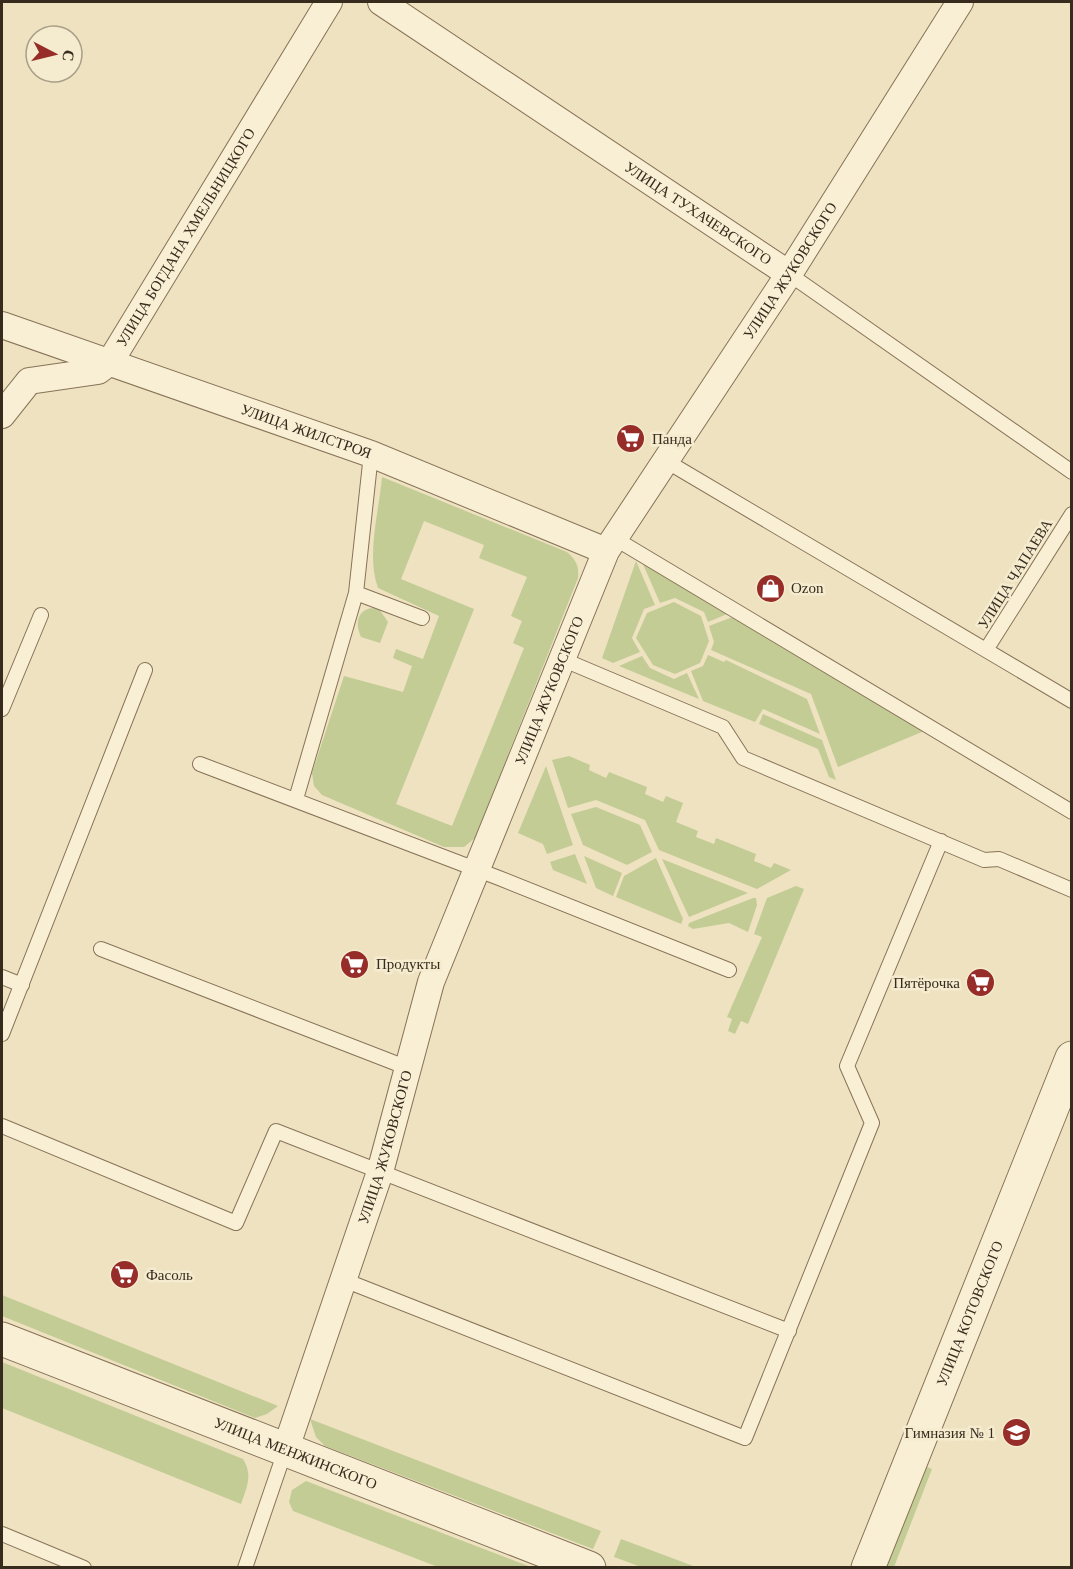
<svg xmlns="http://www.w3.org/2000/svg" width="1073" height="1569" font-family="Georgia,serif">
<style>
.green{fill:#c3cc95;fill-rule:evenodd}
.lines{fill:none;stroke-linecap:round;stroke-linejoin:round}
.service-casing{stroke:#877358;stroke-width:16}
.minor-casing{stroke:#877358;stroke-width:28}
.tertiary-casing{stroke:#877358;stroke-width:35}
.service{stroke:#f9efd4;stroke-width:14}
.minor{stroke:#f9efd4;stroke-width:26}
.tertiary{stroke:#f9efd4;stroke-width:33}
.labels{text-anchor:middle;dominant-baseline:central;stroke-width:5;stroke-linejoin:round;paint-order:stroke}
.street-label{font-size:15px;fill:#372b1d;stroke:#f5ecd0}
.poi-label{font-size:15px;fill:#372b1d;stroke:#f5ecd0;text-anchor:start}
</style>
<rect width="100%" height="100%" fill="#eee2c1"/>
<!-- green -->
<path class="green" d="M382,477L567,552C577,561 579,566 578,578L475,838L464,847H444L322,795L314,786L312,773L344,676L403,692L412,666L393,658L396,649L423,659L439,616L378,588C366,555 379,512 382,477ZM424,521L484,545L479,558L527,577L511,616L522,621L513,643L524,648L452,826L396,804L474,609L401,579Z
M639,555L732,612L708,622L704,612L675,598L660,603Z
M636,561L655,605L644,609L632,638L640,652L613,663L602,658Z
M674,602L701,616L709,641L700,663L675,674L653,665L636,638L647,613Z
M372,608L379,609L388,622L380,643L361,637C355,624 357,610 372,608Z
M738,615L929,729L838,767L811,694L711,650L714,642L709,626Z
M708,655L724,662L726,660L807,699L820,734L763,709L755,722L703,701L691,671L703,666Z
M642,656L650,668L674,679L687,673L699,699L619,666Z
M763,714L822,740L836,780L829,777L818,749L759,724Z
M569,756L590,765L589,770L606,778L609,772L647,787L645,794L663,802L666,796L683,803L676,822L698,831L696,837L714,844L716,838L756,854L754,861L771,868L774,863L791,870L757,889L659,850L645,820L596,800L568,808L552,760Z
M546,766L573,845L547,854L543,844L518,833Z
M596,807L640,825L652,852L627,865L583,845L571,814Z
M575,854L587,884L553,870L550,862Z
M584,856L622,873L613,896L596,888Z
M656,858L683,919L681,924L616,897L624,876Z
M662,859L748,893L689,917Z
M796,886L804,889L748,1024L741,1021L735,1034L728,1031L732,1019L727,1017L762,937L754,934L767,898Z
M753,898H756L757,905L748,932L729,923L693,929L688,926L689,923Z
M2,1295L278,1406L267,1414L255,1418L2,1316Z
M2,1362L243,1459C253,1475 247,1487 241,1504L2,1408Z
M310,1419L601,1531L593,1549L325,1446L316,1437Z
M922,1465L932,1469L894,1567L883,1568Z
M306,1481L531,1567H438L293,1511L289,1502L292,1490Z
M621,1539L696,1567H641L614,1557Z"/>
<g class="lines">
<defs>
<path id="service" d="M789,274L1072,472
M666,461L1072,701
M614,538L1072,812
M356,593L422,618
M986,650L1072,514
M564,660L723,727L743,758L984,860L999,859L1072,890
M2,709L41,615
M200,764L499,878L729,970
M296,799L356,593L371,454
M101,949L408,1068
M2,977L22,985
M2,1034L145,670
M2,1126L236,1223L276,1131L789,1331
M344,1280L745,1438L872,1123L847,1066L941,841
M2,1534L84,1568
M245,1568L285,1451"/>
<g id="minor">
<path id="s1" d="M381,2L789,274"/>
<path id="s2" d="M2,325L371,454L606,551"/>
<path id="s3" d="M2,415L29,381L98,371L110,362L329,2"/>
<path id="s4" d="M285,1451L380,1172L431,982L606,551L789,274L960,2"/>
</g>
<g id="tertiary">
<path id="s5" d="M2,1339L589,1568"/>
<path id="s6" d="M868,1568L1072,1058"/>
</g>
</defs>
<!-- service casing -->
<use href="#service" class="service-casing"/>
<!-- minor casing -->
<use href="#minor" class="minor-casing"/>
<!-- tertiary casing -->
<use href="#tertiary" class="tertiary-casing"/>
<!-- service -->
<use href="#service" class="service"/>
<!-- minor -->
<use href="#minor" class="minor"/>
<!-- tertiary -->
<use href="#tertiary" class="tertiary"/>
</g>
<!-- icons -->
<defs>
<symbol id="supermarket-disc" viewBox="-11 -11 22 22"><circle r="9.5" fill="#962d29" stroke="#f5ecd0"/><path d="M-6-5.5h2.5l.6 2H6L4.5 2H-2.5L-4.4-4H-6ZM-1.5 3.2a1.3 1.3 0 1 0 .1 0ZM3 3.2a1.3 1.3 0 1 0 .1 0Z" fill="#fff"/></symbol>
<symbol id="shop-disc" viewBox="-11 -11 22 22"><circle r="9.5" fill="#962d29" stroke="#f5ecd0"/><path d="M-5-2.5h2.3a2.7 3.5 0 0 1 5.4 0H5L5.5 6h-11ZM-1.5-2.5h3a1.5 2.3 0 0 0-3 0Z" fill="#fff"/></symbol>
<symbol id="school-disc" viewBox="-11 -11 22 22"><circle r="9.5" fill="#962d29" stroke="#f5ecd0"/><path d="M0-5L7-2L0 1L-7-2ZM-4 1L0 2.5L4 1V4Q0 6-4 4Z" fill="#fff"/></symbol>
</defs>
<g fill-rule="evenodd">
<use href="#supermarket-disc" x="614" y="422" width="33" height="33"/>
<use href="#shop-disc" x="754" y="572" width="33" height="33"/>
<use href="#supermarket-disc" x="338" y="948" width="33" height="33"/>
<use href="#supermarket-disc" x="964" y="966" width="33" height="33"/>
<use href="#supermarket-disc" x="108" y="1258" width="33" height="33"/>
<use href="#school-disc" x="1000" y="1416" width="33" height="33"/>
</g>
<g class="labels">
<!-- street labels -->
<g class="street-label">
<text stroke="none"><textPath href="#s1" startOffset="381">УЛИЦА ТУХАЧЕВСКОГО</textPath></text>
<text stroke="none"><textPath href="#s3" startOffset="274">УЛИЦА БОГДАНА ХМЕЛЬНИЦКОГО</textPath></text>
<text stroke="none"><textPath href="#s4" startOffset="1292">УЛИЦА ЖУКОВСКОГО</textPath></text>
<text stroke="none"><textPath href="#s2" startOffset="322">УЛИЦА ЖИЛСТРОЯ</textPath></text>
<text transform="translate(1015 574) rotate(-58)">УЛИЦА ЧАПАЕВА</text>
<text stroke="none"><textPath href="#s4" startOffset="806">УЛИЦА ЖУКОВСКОГО</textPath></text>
<text stroke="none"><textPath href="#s4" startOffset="320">УЛИЦА ЖУКОВСКОГО</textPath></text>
<text stroke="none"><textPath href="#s6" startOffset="274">УЛИЦА КОТОВСКОГО</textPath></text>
<text stroke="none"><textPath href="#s5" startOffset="315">УЛИЦА МЕНЖИНСКОГО</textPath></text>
</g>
<!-- poi labels -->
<g class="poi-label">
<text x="652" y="439">Панда</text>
<text x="791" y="588">Ozon</text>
<text x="376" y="964">Продукты</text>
<text x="960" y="983" text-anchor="end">Пятёрочка</text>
<text x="146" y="1275">Фасоль</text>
<text x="995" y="1433" text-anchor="end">Гимназия № 1</text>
</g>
</g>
<!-- border -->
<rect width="1073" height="1569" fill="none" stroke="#372b1d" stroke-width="6"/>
<!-- north arrow -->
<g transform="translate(54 54) rotate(97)"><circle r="28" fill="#f5ecd0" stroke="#a99f88" stroke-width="1.5"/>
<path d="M0-4.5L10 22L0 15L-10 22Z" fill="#962d29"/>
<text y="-9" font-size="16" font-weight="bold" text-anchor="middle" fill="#372b1d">С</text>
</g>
</svg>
